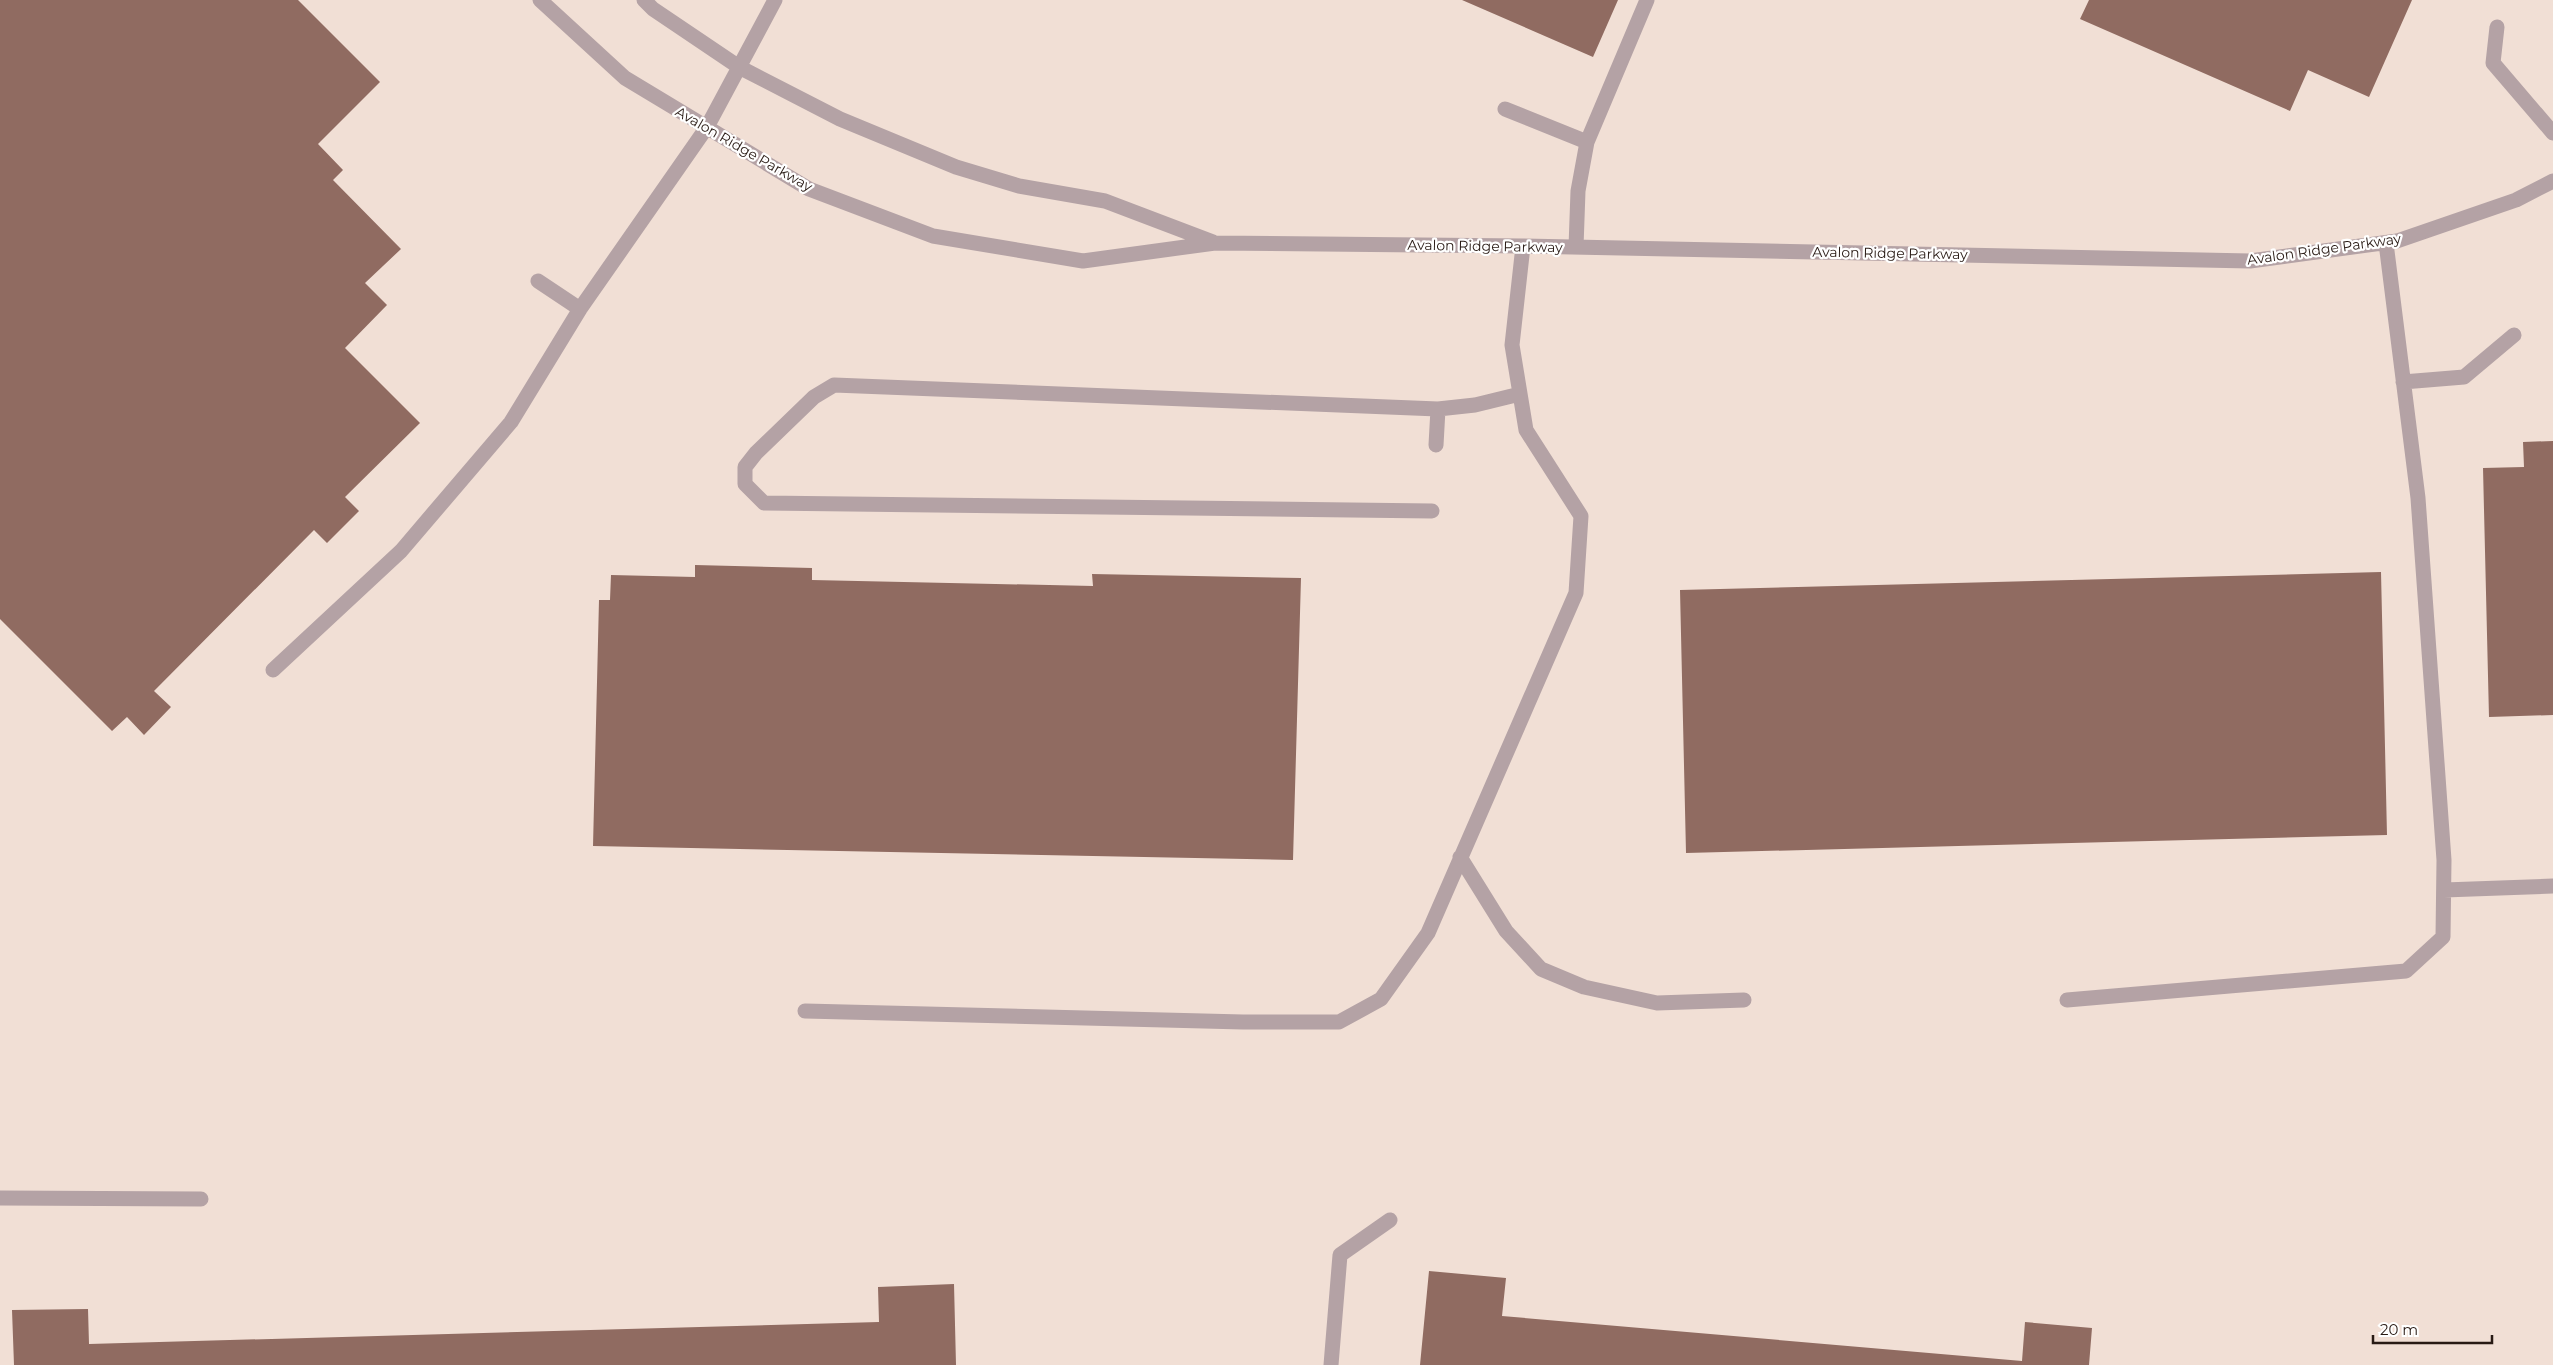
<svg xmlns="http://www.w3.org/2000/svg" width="2553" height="1365" font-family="Montserrat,sans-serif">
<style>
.built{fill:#f1dfd5}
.building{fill:#906b61}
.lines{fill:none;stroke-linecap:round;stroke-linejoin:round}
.minor{stroke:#b4a2a5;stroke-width:15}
.labels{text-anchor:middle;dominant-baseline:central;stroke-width:4.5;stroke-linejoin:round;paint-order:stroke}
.street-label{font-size:14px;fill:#281a14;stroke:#fff}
</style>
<rect width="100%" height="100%" fill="#feefe7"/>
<!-- built -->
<path class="built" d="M0,0H2553V1365H0Z"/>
<!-- building -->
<path class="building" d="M0,0H298L380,82L318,144L343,170L333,180L401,249L365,283L387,305L345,348L420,423L345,497L359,511L327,543L314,530L154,691L171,707L144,735L127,717L112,731L0,619Z
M1462,0H1618L1593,57Z
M2089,0H2412L2369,97L2308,70L2290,111L2080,19Z
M2553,441V715L2489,717L2483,468L2524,467L2523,442Z
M695,565L812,568V580L1093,586L1092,574L1301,578L1293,860L593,846L599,600H610L611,575L695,577Z
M2381,572L2387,835L1686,853L1680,590Z
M1429,1271L1506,1278L1502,1316L2022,1361L2025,1322L2092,1328L2089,1365H1420Z
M954,1284L956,1365H14L12,1310L88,1309L89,1344L879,1322L878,1287Z"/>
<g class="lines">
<!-- minor -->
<path class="minor" d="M540,0L625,78L809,189L933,236L1083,261L1215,243L1523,246L2250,261L2397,241L2516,200L2553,181
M644,0L653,9L739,67L840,119L956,167L1019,186L1105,201L1213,242
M2497,27L2493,63L2553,133
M1505,109L1587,142
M1576,247L1578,191L1587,142L1647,0
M538,281L580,309
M2403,382L2464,377L2514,335
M1436,445L1438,409
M1432,511L764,503L745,484V467L756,453L814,397L834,385L1438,409L1475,405L1520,394
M273,670L401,551L511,422L580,309L707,127L775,0
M1460,857L1506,931L1541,969L1584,987L1657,1003L1744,1000
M2444,890L2553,886
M2067,1000L2406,971L2443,937L2444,860L2418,498L2386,243
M805,1011L1243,1022H1339L1381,999L1428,933L1576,593L1581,516L1526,430L1512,345L1523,246
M0,1198L201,1199
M1331,1365L1340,1255L1390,1220"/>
</g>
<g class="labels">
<!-- street labels -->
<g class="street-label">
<text transform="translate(744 149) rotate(30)">Avalon Ridge Parkway</text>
<text transform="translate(1485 246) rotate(1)">Avalon Ridge Parkway</text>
<text transform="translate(2324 249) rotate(-8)">Avalon Ridge Parkway</text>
<text transform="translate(1890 253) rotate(1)">Avalon Ridge Parkway</text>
</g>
</g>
<!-- scale -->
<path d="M2373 1335v8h119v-8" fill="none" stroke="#281a14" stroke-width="2.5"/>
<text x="2380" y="1335" font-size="15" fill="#281a14" stroke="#ffffff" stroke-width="4" paint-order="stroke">20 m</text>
</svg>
